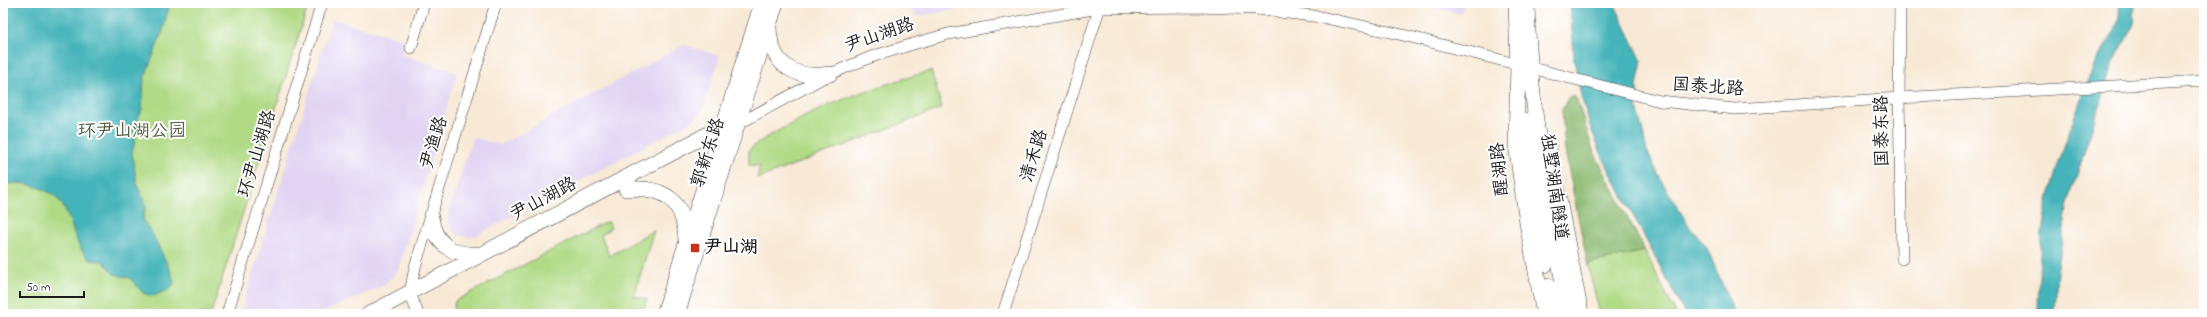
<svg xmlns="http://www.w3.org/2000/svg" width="2207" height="317" font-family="'Indie Flower','LXGW WenKai TC',sans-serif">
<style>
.built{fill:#e1d4f3}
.green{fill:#b0da85;stroke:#667b50}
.forest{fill:#8cba72;stroke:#546b47}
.water{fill:#44b4ba;stroke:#30686b}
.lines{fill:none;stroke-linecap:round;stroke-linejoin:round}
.minor-casing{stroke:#3d3b38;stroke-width:12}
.major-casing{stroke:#3d3b38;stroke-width:16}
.minor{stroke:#fff;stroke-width:11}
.major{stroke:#fff;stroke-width:15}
.poi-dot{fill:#c8321e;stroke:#fff;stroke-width:1.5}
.labels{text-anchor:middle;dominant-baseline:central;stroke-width:4;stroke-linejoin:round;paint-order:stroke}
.street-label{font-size:18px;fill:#1c1c1c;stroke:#fff}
.park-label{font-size:18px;fill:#505e41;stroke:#fff}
.poi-label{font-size:18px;font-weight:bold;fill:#1c1c1c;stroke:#fff;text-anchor:start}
</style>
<rect width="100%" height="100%" fill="#fff"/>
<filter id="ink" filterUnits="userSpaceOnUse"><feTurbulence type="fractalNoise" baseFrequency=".025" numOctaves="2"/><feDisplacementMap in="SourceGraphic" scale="8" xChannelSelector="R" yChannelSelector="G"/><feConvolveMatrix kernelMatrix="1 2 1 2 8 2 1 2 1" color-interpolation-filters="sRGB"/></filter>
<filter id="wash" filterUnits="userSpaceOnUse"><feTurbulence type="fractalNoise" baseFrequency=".012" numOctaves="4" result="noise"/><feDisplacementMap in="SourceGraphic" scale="16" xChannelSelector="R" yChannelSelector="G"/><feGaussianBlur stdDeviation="0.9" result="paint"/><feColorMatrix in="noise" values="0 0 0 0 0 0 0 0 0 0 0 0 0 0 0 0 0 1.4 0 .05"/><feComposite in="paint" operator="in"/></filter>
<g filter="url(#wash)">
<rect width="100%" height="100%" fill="#f8e9d6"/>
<!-- built -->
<path class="built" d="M906,3H995L917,16Z
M1415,3H1465L1461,14Z
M332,19L405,40L401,54L457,73L398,270L383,286L318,314H240Z
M684,45L720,56L702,111L694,120L475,236L470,237L458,235L451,228L448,222V213L473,137L500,145Z"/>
<!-- green -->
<path class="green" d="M3,3H309L211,314H3Z
M931,71L942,108L757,179L760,166L749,165V150C762,139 776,132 791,124C836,99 881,85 931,71Z
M608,221L611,228L601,235L609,256L654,230L634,296L647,299L642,314H452L455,301Z
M1645,251L1676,314H1600L1588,266L1589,263Z"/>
<!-- forest -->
<path class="forest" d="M1574,96L1577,100L1593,150L1645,251L1590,263L1588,266L1565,151L1562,110L1568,98Z"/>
<!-- water -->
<path class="water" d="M3,3H170L163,30L144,79L142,109L135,128V142L132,152L137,184L146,207L143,217L144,222L153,235L171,272L174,283L170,289L153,296L143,293L130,278L114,274L103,261L90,260C65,236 77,199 37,187C26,183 15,182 3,185Z
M1570,3H1614L1642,61L1637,86V106L1647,151L1661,180L1691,229L1706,246L1735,314H1685L1603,158L1590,126L1581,96L1574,60Z
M2119,3H2135L2134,24L2112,66L2068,203L2057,272L2055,314H2038C2039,274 2039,234 2049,196C2061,152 2077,108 2094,66C2105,42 2122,31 2119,3Z"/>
</g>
<g filter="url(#ink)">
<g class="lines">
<defs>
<path id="minor" d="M1900,3L1899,98L1902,259
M411,48L424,3
M738,124L830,74L871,57L913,44L948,34L1099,8L1197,7L1256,9L1321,17L1403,35L1660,101L1735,109L1899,98L2204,81
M227,314L322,3
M418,314L410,293L415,267L496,3
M1003,314L1101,3"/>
<path id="major" d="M1516,3L1518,66L1516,144L1527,223L1544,314
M1527,3C1529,107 1549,212 1569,314
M769,29C771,65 795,80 830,74
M1524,120L1545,265
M1548,143L1581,314
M626,189C665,186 684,200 686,240
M431,217C434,244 453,256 479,254
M1549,286L1556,314
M369,314L725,125L738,124
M664,314L762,3
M677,314L776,3"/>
</defs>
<!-- minor casing -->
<use href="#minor" class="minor-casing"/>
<!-- major casing -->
<use href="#major" class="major-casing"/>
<!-- minor -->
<use href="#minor" class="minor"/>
<!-- major -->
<use href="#major" class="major"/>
</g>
</g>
<!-- markers -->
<rect class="poi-dot" x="690" y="243" width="10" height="10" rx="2"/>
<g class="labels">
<!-- street labels -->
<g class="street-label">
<text transform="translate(880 36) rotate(-19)">尹山湖路</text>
<text transform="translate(1708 88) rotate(4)">国泰北路</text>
<text transform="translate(1883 131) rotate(-91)">国泰东路</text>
<text transform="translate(435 143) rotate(-73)">尹渔路</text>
<text transform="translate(709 153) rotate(-72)">郭新东路</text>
<text transform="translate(258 154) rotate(-73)">环尹山湖路</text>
<text transform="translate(1035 156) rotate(-73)">清禾路</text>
<text transform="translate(1501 169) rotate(-96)">醒湖路</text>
<text transform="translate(1553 187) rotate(82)">独墅湖南隧道</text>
<text transform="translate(544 200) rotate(-28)">尹山湖路</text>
</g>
<!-- park labels -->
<g class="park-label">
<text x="132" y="132">环尹山湖公园</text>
</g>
<!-- poi labels -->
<g class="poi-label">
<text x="704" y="248">尹山湖</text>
</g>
</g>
<!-- margin -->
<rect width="2207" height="317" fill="none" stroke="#fff" stroke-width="16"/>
<!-- scale -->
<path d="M20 291v6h64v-6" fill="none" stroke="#1c1c1c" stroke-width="2"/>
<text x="26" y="291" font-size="12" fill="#1c1c1c" stroke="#ffffff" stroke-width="3" paint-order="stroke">50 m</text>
</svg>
